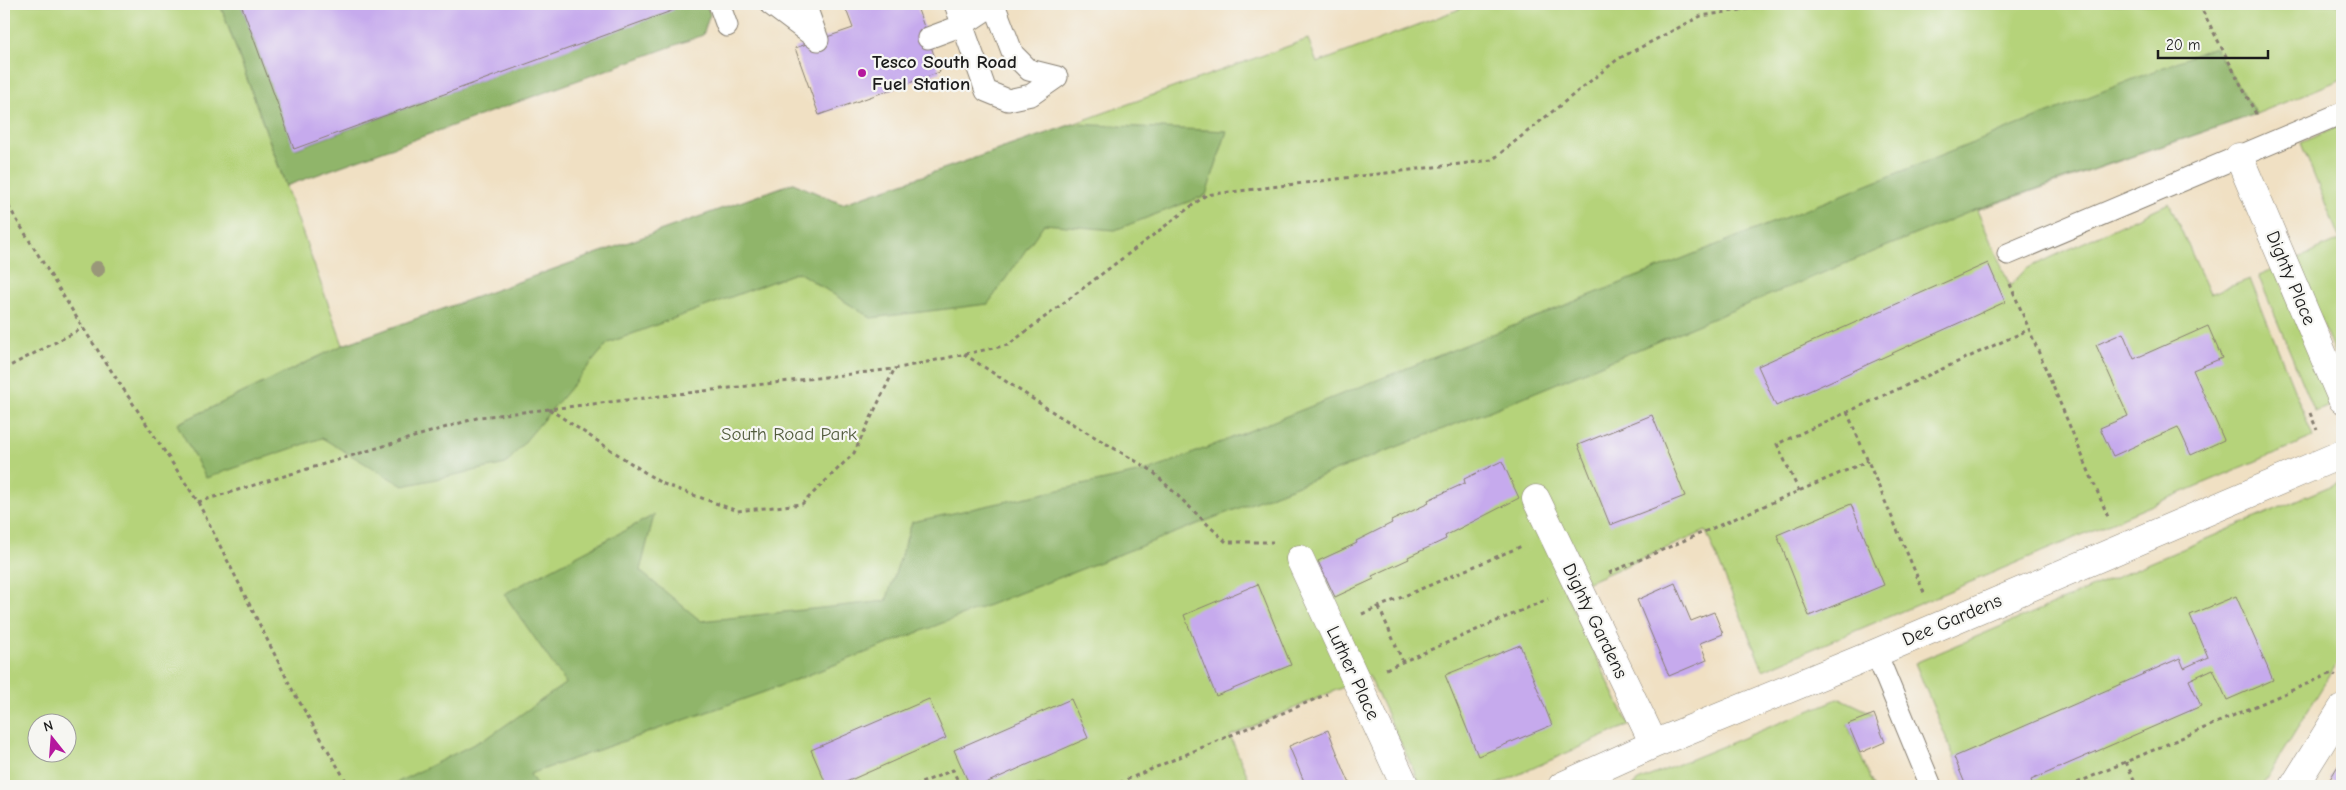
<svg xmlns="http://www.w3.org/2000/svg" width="2346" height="790" font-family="'Comic Neue',sans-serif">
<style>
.green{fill:#b5d37a;stroke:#68784b;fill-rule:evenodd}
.forest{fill:#90b56a;stroke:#566843}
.building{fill:#c6aaed}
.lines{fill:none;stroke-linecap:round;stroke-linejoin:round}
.service-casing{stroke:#867e70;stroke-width:23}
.minor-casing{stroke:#867e70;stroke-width:29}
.path{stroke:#867e70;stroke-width:3;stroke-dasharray:4 4;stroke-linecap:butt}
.service{stroke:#fff;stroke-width:21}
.minor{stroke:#fff;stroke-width:28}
.tree{fill:#999779}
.poi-dot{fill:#b5179e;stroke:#f6f6f2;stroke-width:2}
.labels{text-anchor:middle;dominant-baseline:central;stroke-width:4.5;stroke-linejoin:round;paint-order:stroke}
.poi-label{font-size:19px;font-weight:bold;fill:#1c1c1c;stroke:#f6f6f2;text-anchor:start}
.street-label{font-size:19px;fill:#1c1c1c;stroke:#f6f6f2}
.park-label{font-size:19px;fill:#525c3d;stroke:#f6f6f2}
</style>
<rect width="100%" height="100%" fill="#f6f6f2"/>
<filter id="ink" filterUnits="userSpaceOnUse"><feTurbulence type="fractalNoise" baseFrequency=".02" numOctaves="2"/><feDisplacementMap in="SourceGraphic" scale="10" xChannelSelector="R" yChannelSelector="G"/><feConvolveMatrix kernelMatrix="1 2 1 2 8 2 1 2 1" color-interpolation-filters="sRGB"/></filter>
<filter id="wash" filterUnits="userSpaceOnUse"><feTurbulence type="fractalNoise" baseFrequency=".0096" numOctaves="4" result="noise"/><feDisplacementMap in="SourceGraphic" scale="20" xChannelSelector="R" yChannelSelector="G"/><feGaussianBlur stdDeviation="1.12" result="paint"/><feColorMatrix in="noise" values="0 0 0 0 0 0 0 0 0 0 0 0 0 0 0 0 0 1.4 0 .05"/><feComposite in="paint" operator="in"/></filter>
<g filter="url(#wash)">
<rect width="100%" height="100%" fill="#f0e0c3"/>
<!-- green -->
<path class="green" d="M4,4H220L343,345L793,183L842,204L1073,124L1308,39L1317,63L1473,4H2342V79L2256,114L1977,210L2010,286L2026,269L2169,203L2210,294L2250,279L2313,437L1763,670L1706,531L1565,592L1629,725L1493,786H1421L1369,676L1230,736L1252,786H4ZM38,722H68V752H38Z
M2342,125V372L2297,259L2340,240L2301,143Z
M2275,268L2332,405L2315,412L2258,275Z
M2342,481V655L2262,786H1966L1915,663Z
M1840,698L1874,714L1848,725L1873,786H1632L1638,781Z"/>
<!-- forest -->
<path class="forest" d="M220,4H241L295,149L674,9L671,4H706L710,14L703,35L286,186Z
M2214,47L2256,114L1977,209L1492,410L767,691L530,774L537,786H390L490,736L566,683L504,594L654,515L640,571L701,621L886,601L912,522L1151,470Z
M1073,124L1227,131L1206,195L1115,230L1044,224L988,304L871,318L798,272L608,343L506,464L403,486L322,438L206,478L177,424L343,345L793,183L842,204Z"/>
<g id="blocks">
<!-- building -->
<path class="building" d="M241,4H671L674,10L294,149Z
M844,4H916L940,72L819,115L795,48L853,28Z
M1988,263L2005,302L1776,406L1758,366Z
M2208,326L2222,358L2193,370L2224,440L2191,455L2178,427L2113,456L2100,428L2128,416L2096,345L2123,333L2134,359Z
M1652,415L1685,496L1610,525L1578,445Z
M1502,461L1519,498L1445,536L1446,539L1408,557L1409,559L1372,576L1374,579L1335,597L1318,561L1357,543L1356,541L1392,523L1391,521L1429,503L1428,500L1465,483L1464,479Z
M1851,504L1884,585L1809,616L1777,535Z
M1675,583L1691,621L1714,612L1723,634L1700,643L1707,660L1669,676L1637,600Z
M1258,584L1291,665L1216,696L1184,615Z
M2236,596L2273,680L2227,700L2213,669L2189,680L2201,706L2031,780L2033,786H1966L1954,757L2180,658L2184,668L2208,657L2190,615Z
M1520,645L1552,725L1478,756L1445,675Z
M929,699L946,738L837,786H827L811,750Z
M1071,699L1088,738L979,786H970L954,750Z
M1874,714L1885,742L1860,753L1848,724Z
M1328,730L1344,770L1351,786H1306L1289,746Z
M2342,759V786L2330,779Z"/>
</g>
</g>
<g filter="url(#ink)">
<use href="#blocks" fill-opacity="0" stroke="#867e70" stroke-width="1"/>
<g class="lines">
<defs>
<path id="service" d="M719,4L727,26
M770,4L818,40
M805,4L818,40
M955,4L986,91L1008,100L1031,95L1057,77
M994,4L1013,54L1029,70L1057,77
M928,38L963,25L995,4
M2008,254L2342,113
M1876,653L1931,786"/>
<path id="minor" d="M2239,157L2342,399
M1536,499L1654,744
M1300,559L1405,786
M1562,786L1654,744L1876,653L2342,454
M2294,786L2342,709"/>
</defs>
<!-- service casing -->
<use href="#service" class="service-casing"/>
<!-- minor casing -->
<use href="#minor" class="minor-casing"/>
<!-- path -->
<path class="path" d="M2199,4L2256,114L2255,116
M4,199L83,328L198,502L293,691L349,786
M2010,284L2108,517
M964,354L1059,416L1151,470L1226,542H1273
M4,369L83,328
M549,409L661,483L737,511L802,504L854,453L894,370
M1847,412L1925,595
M2310,413L2317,430
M1799,491L1777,444L2028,330
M2336,491L2342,508
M198,502L480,417L894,369L1008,345L1206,195L1492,160L1618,59L1701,16L1779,4
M1609,573L1868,461
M1379,607L1403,662
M1362,614L1522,546
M1386,669L1548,599
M2126,762L2137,786
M914,786L953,770L960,786
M1112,786L1327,694
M2070,786L2332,673L2336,676"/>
<!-- service -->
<use href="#service" class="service"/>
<!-- minor -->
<use href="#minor" class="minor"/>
</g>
<!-- trees -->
<circle class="tree" cx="97" cy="269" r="8"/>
</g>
<!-- markers -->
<circle class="poi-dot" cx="862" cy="73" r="5"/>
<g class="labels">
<!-- poi labels -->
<g class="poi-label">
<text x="872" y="62">Tesco South Road<tspan x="872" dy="22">Fuel Station</tspan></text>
</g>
<!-- street labels -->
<g class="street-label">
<text transform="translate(2291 278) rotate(67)">Dighty Place</text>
<text transform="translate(1952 620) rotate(-23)">Dee Gardens</text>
<text transform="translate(1595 621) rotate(64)">Dighty Gardens</text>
<text transform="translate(1353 673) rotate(65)">Luther Place</text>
</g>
<!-- park labels -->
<g class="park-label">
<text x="789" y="434">South Road Park</text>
</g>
</g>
<!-- margin -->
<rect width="2346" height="790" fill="none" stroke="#f6f6f2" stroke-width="20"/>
<!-- north arrow -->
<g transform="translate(52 738) rotate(343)"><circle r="24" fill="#f6f6f2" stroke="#9f9f9c"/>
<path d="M0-4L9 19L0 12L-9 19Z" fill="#b5179e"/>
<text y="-8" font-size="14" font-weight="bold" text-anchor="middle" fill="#1c1c1c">N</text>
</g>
<!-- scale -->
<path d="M2158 50v8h110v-8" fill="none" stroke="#1c1c1c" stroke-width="2.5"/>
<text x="2166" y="50" font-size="15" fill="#1c1c1c" stroke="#f6f6f2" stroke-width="4" paint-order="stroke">20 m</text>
</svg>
